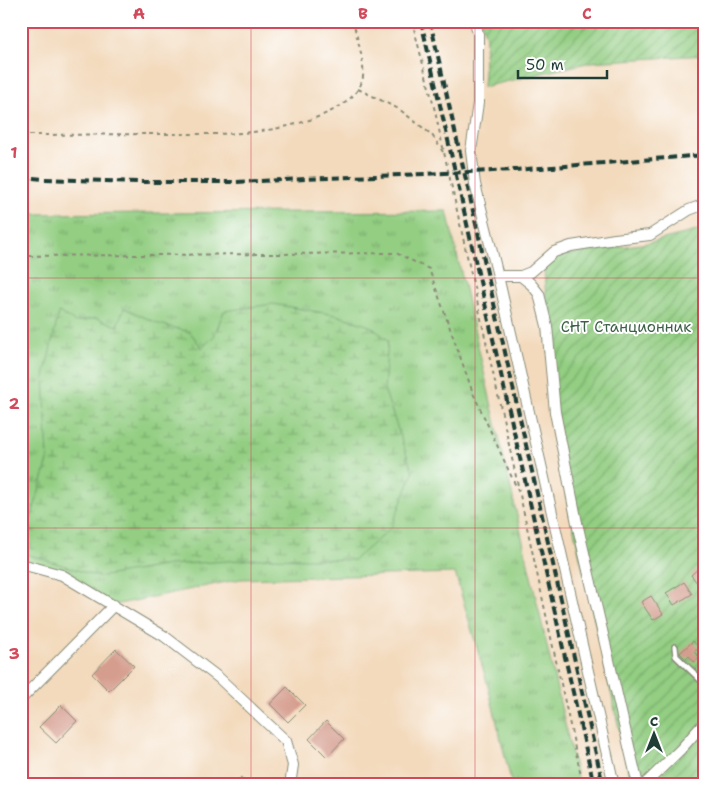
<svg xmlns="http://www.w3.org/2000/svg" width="726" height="806" font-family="'Shantell Sans',sans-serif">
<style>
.grass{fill:url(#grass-tufts);stroke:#59865b}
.wetland{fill:url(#wetland-marsh);stroke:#59865b}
.garden{fill:url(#garden-furrows);stroke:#59865b}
.building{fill:#d59d8e}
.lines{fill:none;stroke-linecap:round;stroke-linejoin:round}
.service-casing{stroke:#898c78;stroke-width:8}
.minor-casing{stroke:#898c78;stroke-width:12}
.path{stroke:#898c78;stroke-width:2;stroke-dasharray:4 4;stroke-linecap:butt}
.service{stroke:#fff;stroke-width:5}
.minor{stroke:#fff;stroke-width:10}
.rail{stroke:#1f3d34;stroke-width:4;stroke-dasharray:8 4;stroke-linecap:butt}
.grid{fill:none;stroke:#d1495b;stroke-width:1;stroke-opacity:0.55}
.labels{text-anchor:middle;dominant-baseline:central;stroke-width:4;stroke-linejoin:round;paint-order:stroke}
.park-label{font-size:15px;fill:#3c6148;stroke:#fff}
.neatline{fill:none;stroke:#d1495b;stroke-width:2}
.grid-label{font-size:16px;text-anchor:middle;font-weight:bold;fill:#d1495b}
</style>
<defs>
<pattern id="grass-tufts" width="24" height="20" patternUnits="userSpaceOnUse" patternTransform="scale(1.25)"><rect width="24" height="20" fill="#93ce82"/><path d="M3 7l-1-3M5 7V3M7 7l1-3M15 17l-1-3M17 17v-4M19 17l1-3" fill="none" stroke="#77a86b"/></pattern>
<pattern id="wetland-marsh" width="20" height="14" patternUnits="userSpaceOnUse" patternTransform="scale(1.25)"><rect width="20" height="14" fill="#93ce82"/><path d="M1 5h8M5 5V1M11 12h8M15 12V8" fill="none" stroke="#77a86b"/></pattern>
<pattern id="garden-furrows" width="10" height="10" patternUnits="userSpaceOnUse" patternTransform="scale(1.25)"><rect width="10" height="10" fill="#93ce82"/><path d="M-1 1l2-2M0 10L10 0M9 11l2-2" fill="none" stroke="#77a86b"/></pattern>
</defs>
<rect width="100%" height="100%" fill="#fff"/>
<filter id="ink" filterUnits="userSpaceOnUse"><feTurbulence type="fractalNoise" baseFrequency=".02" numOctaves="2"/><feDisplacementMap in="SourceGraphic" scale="10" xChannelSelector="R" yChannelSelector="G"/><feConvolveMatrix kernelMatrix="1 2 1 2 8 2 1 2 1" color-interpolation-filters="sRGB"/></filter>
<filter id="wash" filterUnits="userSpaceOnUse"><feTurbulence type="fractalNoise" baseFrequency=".0096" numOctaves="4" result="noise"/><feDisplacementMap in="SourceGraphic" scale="20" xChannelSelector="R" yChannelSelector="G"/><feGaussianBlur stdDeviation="1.12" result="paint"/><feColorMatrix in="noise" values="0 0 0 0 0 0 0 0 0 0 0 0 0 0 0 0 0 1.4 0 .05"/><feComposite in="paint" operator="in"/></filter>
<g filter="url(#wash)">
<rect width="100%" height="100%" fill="#f3dabd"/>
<!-- grass -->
<path class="grass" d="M447,211L579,785H512L487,682L455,573L241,579L114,605L62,575L21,563V214Z"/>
<!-- wetland -->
<path class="wetland" d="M273,304L336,315L370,326L388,340L384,389L413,473L391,528L354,560L270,558L169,565L99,577L21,552L48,461L44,377L59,312L75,322L97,318L117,326L124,308L159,324L190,332L202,348L214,336L224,311Z"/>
<!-- garden -->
<path class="garden" d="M481,21H705V55L591,62L483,87L486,37Z
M705,229V785H632L568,504L552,403L544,269L557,256L647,243Z"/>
<g id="blocks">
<!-- building -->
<path class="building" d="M700,567L705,573V579L698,584L691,575Z
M684,582L692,594L674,605L666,593Z
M651,596L663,614L653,620L641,602Z
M693,641L699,648L694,652L700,658L694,662L689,656L686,659L680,653Z
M116,649L134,666L109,691L92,674Z
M287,687L305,705L288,722L270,704Z
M61,705L77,721L56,743L39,727Z
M326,721L344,739L327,757L309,739Z
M241,777L249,785H232Z"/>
</g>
</g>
<g filter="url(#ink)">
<use href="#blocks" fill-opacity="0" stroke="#898c78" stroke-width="1"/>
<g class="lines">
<defs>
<path id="service" d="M675,647L676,656L705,684"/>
<path id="minor" d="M475,21L478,34V103L471,151L475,184L498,276L614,785
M498,276H521
M21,564L62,575L164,636L219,678L286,741L293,765L290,785
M21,699L114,605
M638,785L577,523L555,412L547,326L539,294L531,284L521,276L531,272L554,252L571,246L615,239L650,235L689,210L705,204
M644,785L681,749L705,722"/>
</defs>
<!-- service casing -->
<use href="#service" class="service-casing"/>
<!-- minor casing -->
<use href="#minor" class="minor-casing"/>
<!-- path -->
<path class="path" d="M412,21L434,107L519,490
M358,89L399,109L432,135L443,152
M21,135C69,135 118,134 166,134C197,134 230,135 261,131C291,127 352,113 362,81C367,68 356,35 353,21
M21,256L396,253L429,269L473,393L520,495L583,785"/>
<!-- service -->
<use href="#service" class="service"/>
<!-- minor -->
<use href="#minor" class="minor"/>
<!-- rail -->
<path class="rail" d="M421,21L594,785
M430,21L603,785
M21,177L45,179L139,182H236L515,170L705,155"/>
</g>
</g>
<!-- grid -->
<path class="grid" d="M251,21V785M475,21V785M21,278H705M21,528H705"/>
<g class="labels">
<!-- park labels -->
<g class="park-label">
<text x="626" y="327">СНТ Станционник</text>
</g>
</g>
<!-- margin -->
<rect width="726" height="806" fill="none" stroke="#fff" stroke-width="55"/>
<!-- north arrow -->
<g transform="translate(654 734)" stroke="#ffffff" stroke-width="4" paint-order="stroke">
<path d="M0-4L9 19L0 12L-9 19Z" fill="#1f3d34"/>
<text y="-8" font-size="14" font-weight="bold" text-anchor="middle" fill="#1f3d34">С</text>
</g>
<!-- scale -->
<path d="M518 70v8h89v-8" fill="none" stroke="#1f3d34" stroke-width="2.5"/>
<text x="526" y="70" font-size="15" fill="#1f3d34" stroke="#ffffff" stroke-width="4" paint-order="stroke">50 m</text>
<rect x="28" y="28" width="670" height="750" class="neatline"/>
<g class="grid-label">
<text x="139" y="19">A</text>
<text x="363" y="19">B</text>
<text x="587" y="19">C</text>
<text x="14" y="158">1</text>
<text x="14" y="409">2</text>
<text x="14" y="659">3</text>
</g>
</svg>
